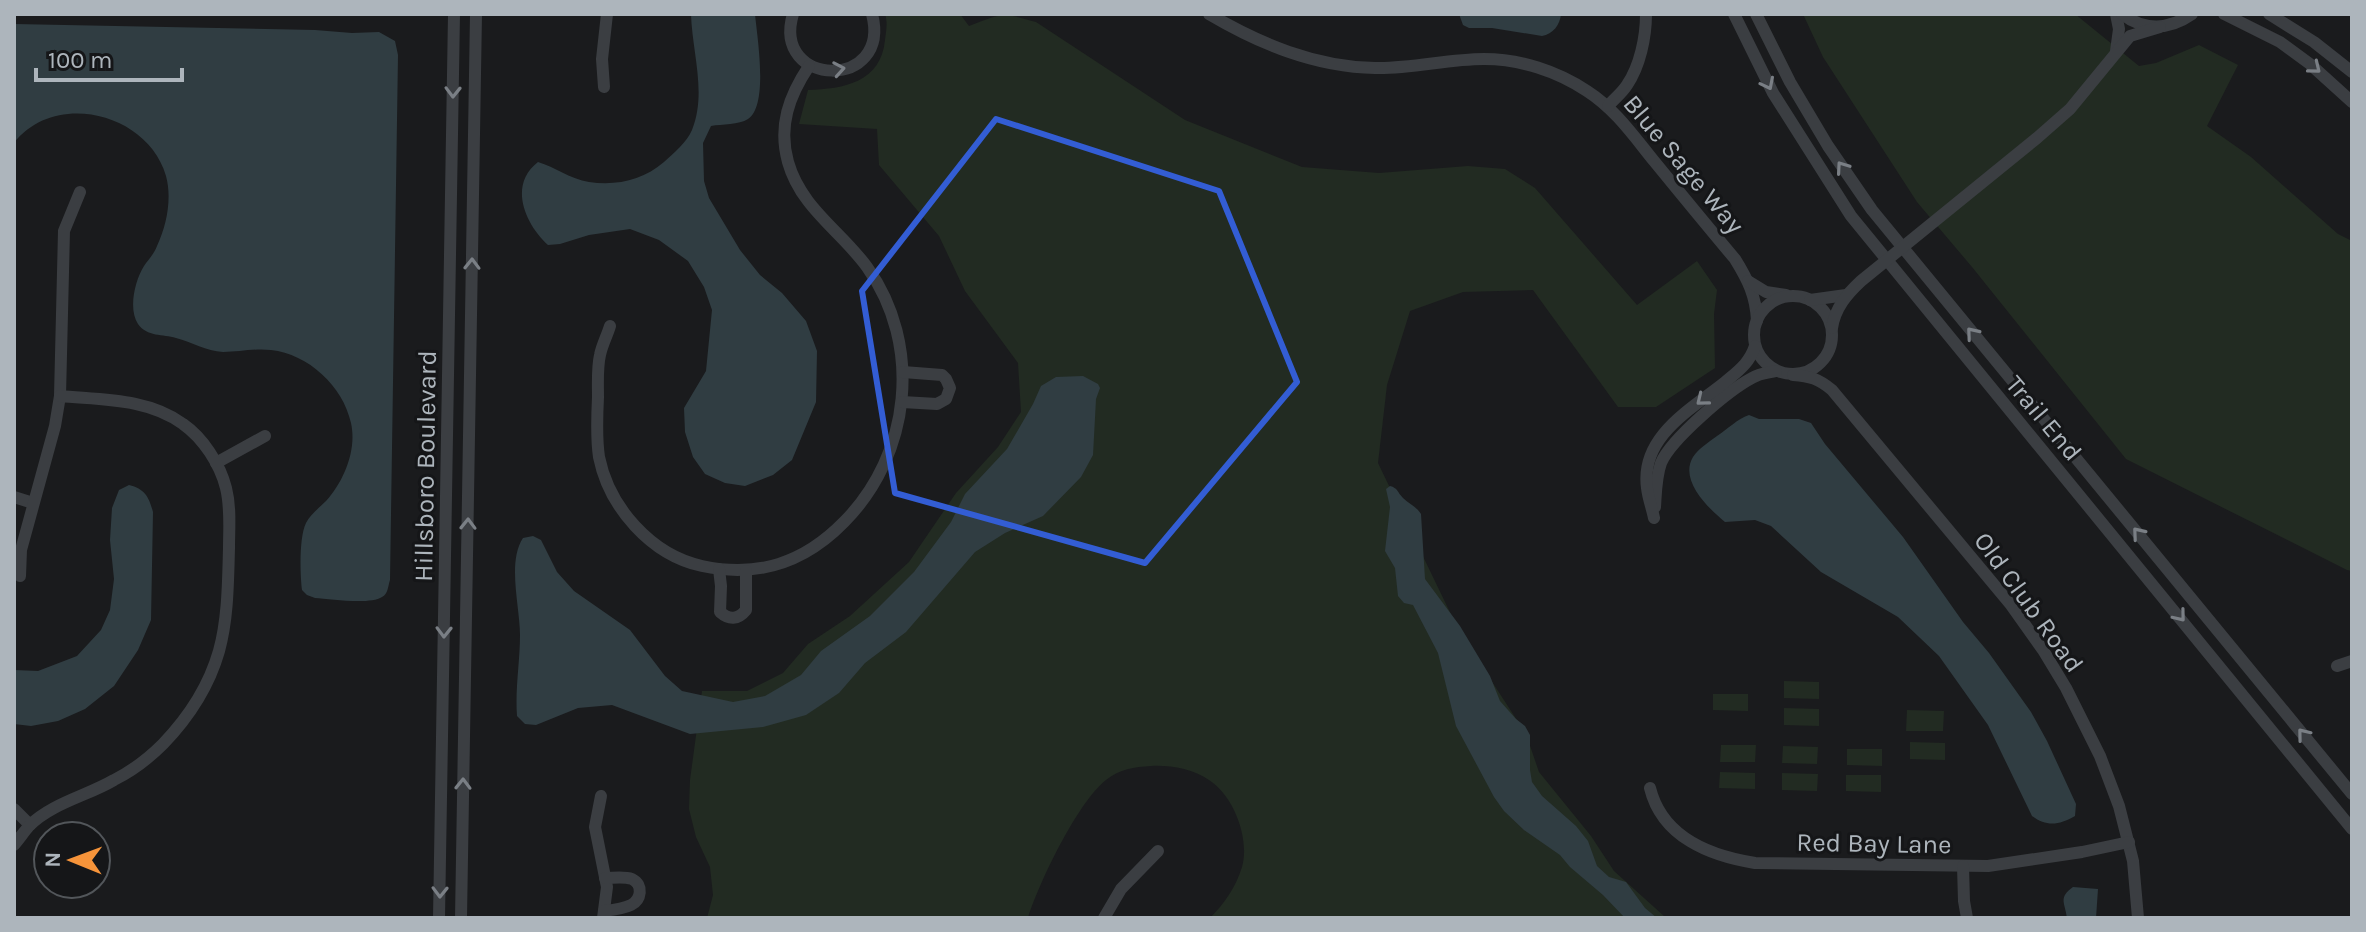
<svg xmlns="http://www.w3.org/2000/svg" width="2366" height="932" viewBox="0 0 2366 932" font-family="Karla,sans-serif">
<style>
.green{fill:#222b22}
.water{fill:#303d42}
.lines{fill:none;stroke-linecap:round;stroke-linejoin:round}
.minor{stroke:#3b3e42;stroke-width:12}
.oneway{stroke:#7a7f85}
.marked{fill:none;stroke:#335dd4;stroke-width:6;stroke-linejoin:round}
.labels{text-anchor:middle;stroke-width:6;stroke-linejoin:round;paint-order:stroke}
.street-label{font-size:26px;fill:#adb5bc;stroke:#151618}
</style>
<rect width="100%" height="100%" fill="#1a1b1d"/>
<g class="green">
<path d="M885 14H960L969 26C1003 13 1001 12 1036 22L1185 120 1302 167 1379 173 1468 166 1505 169 1535 188 1637 305 1697 261 1717 290 1714 314 1715 368 1656 407H1618L1533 290 1463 292 1410 311 1387 385 1378 463 1459 631 1526 734 1539 772 1591 836 1614 871 1664 916 1674 918H1210C1224 904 1236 887 1242 867 1250 839 1234 796 1209 780 1193 769 1170 765 1151 766 1134 767 1120 769 1106 780 1077 803 1039 883 1028 918H707L713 895 710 867 696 837 689 809 690 780 702 691H747L783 673 808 644 850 616 909 562 956 493 998 447 1021 412 1018 363 965 291 939 236 879 165 877 129 799 124 808 90C844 89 881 82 885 40 886 31 888 23 885 14Z"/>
<path d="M1803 14H2075L2139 66 2156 63 2199 45 2238 65 2207 126 2251 157 2338 234 2352 241V571L2347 570 2126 459 1972 267 1917 202 1823 57Z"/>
<path d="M1784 681 1819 682V699L1784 698Z"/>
<path d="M1713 694H1748V711L1713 710Z"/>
<path d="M1784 708 1819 709V726L1784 725Z"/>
<path d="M1907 710 1944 711 1943 731H1906Z"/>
<path d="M1910 742 1945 743V760L1910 759Z"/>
<path d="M1721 745H1756L1755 762H1720Z"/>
<path d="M1783 746 1818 747 1817 764 1782 763Z"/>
<path d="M1847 749H1882V766L1847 765Z"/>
<path d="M1720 772 1755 773V789L1719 788Z"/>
<path d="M1782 773 1818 774 1817 791 1782 790Z"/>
<path d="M1846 775H1881V792L1846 791Z"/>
</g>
<g class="water">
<path d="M691 14H755C757 36 769 105 748 119 739 125 722 124 711 126L703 143 704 181 709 198 740 250 760 275 782 293 806 321 817 351 816 402 792 460 773 475 745 486 725 483 705 474 693 457 685 432 684 408 706 371 712 310 704 287 688 261 659 240 630 229 589 235 560 244 548 245C525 224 508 185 538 162 555 167 570 179 589 182 617 186 643 180 664 162 673 154 687 142 692 130 707 93 692 52 691 14Z"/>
<path d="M1459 14H1561C1560 25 1553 34 1542 36L1492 28H1469L1463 25Z"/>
<path d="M14 24 315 30 352 33 379 32 395 41 398 55 390 580C388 586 388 594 382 597 370 605 330 599 315 598L307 595 302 590C300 574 299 537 306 523 310 515 320 507 326 501 344 481 357 450 351 423 343 386 308 354 271 350 255 348 239 352 223 352 206 351 192 342 176 338 163 334 147 337 138 324 128 309 135 280 144 266 148 260 154 254 157 246 167 225 172 198 166 176 148 113 55 90 14 143Z"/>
<path d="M1083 376 1098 384 1100 388 1096 399 1093 455 1081 477 1043 516 1005 533 975 552 906 632 865 663 839 693 806 715 763 727 690 734 612 705 578 708 536 725 525 724 517 716C515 688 520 662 520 635 520 607 507 562 523 538L533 536 541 540 557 572 574 591 630 630 665 676 682 691 733 702 765 696 801 675 821 651 870 616 914 572 951 522 965 494 1007 449 1033 404 1041 386 1056 377Z"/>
<path d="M1749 415 1759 419H1799L1811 423 1825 444 1903 537 1963 622 1989 653 2031 712 2047 741 2076 804 2075 816C2059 825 2047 827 2032 816L1988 725 1939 656 1898 617 1821 572 1771 526 1755 520 1725 522C1708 508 1679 480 1693 457 1699 448 1709 442 1717 436 1728 429 1737 419 1749 415Z"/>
<path d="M129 485C145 489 149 497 153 512L151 620 138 650 114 686 85 709 58 721 31 726 14 724V670L38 671 77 656 101 630 110 610 114 579 110 540 112 508 119 490Z"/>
<path d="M1390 486C1398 488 1397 492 1403 498 1409 504 1416 506 1421 514L1425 579 1460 626 1490 676 1500 701 1516 719 1525 726 1530 735V770L1532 782 1542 796 1576 826 1588 841 1597 866 1609 877 1626 882 1645 908 1657 918H1625L1603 895 1570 867 1560 855 1524 830 1504 811 1494 797 1456 726 1438 653 1413 605 1404 603 1398 596 1395 568 1385 551 1390 507 1386 489Z"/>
<path d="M2073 887 2098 889 2096 918H2067C2065 902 2058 898 2073 887Z"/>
</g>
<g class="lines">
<g class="minor">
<path d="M793 14C771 88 892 91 872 14"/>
<path d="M1209 14C1260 44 1315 67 1375 68 1412 69 1447 59 1484 59 1520 59 1557 71 1587 91 1615 109 1633 135 1654 161 1681 194 1708 227 1735 259 1748 280 1756 296 1757 321"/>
<path d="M1734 14 1773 93 1851 216 2352 829"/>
<path d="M1756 14 1790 82 1828 146 1872 210 2352 794"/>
<path d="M2116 14 2119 29 2116 51"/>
<path d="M2122 14C2144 31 2169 30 2192 14"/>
<path d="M2224 14 2280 42 2310 64 2352 102"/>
<path d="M2269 14 2314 42 2352 72"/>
<path d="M604 87 602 59 607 14"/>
<path d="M1608 106C1614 99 1622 93 1627 85 1640 66 1646 37 1646 14"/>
<path d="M1748 281 1766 292 1786 295"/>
<circle cx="1793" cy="335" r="39"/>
<path d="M1810 300 1846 295"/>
<path d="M610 326C607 336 602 345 600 355 597 368 598 384 598 397 597 417 596 437 599 457 609 507 651 555 702 566 758 578 804 563 844 522 911 455 923 345 867 267 841 231 801 208 788 162 778 126 789 96 809 66"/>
<path d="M1832 328C1835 308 1847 294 1861 281L2037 138 2070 109 2130 36 2160 27"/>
<path d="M1793 375C1810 376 1819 379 1832 390L2011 605 2043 650 2066 688 2100 756 2119 806 2133 861 2138 918"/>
<path d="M902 402 937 404 946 399 950 388 946 379 942 375 903 372"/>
<path d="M216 463 265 436"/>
<path d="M14 497 33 503"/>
<path d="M1655 507C1656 492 1656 477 1661 463 1671 439 1729 390 1752 378 1760 373 1768 373 1776 371"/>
<path d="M1654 518C1652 508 1648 498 1647 488 1640 437 1690 410 1724 383 1738 371 1749 364 1755 346"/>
<path d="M719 569 721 586 720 612C729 620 738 620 746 610V571"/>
<path d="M20 576 21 550 55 426 60 396 64 231 80 192"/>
<path d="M2337 666 2352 661"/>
<path d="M1650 788C1662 837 1710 856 1755 863L1988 866 2082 852 2129 842"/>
<path d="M601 796 595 827 607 887 603 918"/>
<path d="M14 809 30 825"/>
<path d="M14 845C19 839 24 832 29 826 52 803 87 796 114 780 132 771 149 758 163 744 188 718 209 686 219 651 228 618 228 583 229 548 229 528 231 508 226 488 220 464 203 438 183 424 148 398 101 400 60 396"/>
<path d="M1963 866 1964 901 1967 918"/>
<path d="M604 911C613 910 623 909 631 905 641 900 644 885 632 879 624 876 613 878 605 878"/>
<path d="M439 918 454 14"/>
<path d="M461 918 476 14"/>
<path d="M1104 918 1121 889 1158 851"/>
</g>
</g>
<defs><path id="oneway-chevron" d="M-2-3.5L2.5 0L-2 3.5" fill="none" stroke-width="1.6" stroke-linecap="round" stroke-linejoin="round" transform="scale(2)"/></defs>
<g class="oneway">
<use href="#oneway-chevron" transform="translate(2315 68) rotate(39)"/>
<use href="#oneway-chevron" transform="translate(839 69) rotate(-10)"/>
<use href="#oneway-chevron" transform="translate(1768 84) rotate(63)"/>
<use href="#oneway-chevron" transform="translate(453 92) rotate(91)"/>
<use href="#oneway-chevron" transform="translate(1842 167) rotate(-125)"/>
<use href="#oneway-chevron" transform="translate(472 264) rotate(-89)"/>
<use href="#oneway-chevron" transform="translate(1972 333) rotate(-130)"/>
<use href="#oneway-chevron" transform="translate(1702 400) rotate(141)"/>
<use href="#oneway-chevron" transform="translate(468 524) rotate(-89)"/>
<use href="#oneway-chevron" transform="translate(2138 533) rotate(-130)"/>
<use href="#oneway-chevron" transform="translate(2180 616) rotate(51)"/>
<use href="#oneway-chevron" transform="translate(444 632) rotate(91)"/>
<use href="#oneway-chevron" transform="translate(2303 734) rotate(-129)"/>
<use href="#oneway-chevron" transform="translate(463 784) rotate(-89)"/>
<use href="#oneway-chevron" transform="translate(440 892) rotate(91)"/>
</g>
<path class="marked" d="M996 119 1219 191 1297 382 1145 563 895 493 862 291Z"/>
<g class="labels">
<g class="street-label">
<text transform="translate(1684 164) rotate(50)" y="9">Blue Sage Way</text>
<text transform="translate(2044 418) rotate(50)" y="9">Trail End</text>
<text transform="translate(425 466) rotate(-89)" y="9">Hillsboro Boulevard</text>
<text transform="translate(2029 602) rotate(54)" y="9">Old Club Road</text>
<text transform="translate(1874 843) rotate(1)" y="9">Red Bay Lane</text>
</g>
</g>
<rect width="2366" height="932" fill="none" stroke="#adb5bc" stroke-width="32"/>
<g transform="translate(72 860) rotate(271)"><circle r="38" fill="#151618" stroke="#52565a" stroke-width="2"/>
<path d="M0-6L14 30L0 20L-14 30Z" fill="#f6943a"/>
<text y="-12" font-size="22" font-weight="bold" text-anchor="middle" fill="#adb5bc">N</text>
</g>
<path d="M36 68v12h146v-12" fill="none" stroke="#adb5bc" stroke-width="4"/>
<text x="48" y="68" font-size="24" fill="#adb5bc" stroke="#151618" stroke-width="6" paint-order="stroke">100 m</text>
</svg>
